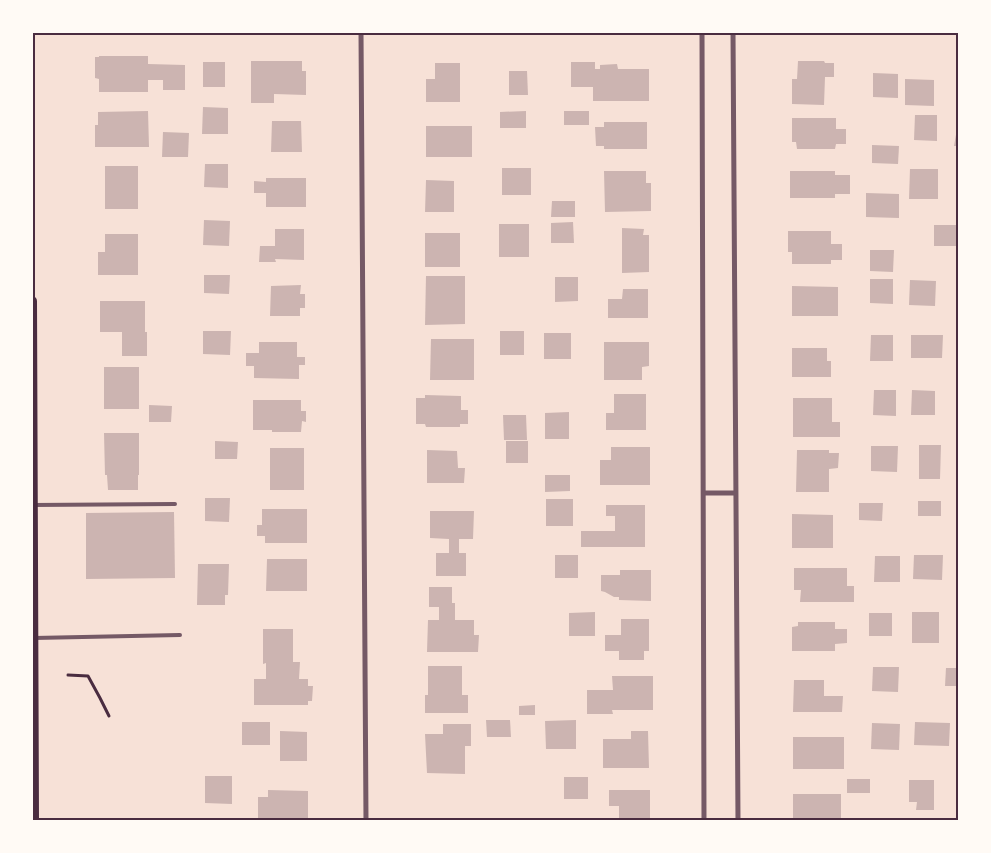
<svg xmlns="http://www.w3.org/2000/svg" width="991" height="853" viewBox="0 0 991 853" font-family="'Sofia Sans Condensed',sans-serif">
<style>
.building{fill:#ccb4b1}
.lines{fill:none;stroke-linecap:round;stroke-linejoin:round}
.path{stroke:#4a2c40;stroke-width:3}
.service{stroke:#755966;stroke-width:4}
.minor{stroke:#755966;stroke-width:5}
.secondary{stroke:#4a2c40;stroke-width:10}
.neatline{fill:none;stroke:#4a2c40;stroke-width:2}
</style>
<rect width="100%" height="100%" fill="#f7e1d7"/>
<g class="building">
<path d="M99 56H148V64L185 65V90H163V80H148V92H99V79L95 78V57H99Z"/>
<path d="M251 61H302V71H306V95L274 94V103H251Z"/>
<path d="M798 61H824L825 63H834V77H825L824 105 792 104V79H797Z"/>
<rect x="203" y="62" width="22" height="25"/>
<path d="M571 62H595V69H600V65L617 64 618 69H649V101H593V87H571Z"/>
<path d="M435 63H460V102H426V79H435Z"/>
<path d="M509 71H527L528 95H509Z"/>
<path d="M873 73 898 74V98L873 97Z"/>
<path d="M905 79 934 80V106L905 105Z"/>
<path d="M203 107 228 108V134H202Z"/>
<path d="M148 111 149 147H95V125H98V112Z"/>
<path d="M526 111V128H500V112Z"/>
<rect x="564" y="111" width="25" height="14"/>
<path d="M915 115H937V141L914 140Z"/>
<path d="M792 118H836V129H846V144H836L835 149H797L796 142H792Z"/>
<path d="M272 121H301L302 152H271Z"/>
<path d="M604 122H647V149H604V146H596L595 127H604Z"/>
<rect x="426" y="126" width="46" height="31"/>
<path d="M957 129H958V157H956V146H954Z"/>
<path d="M163 132 189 133 188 157H162Z"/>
<path d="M872 145 899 146 898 164 872 163Z"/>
<path d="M205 164H228V188L204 187Z"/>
<rect x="105" y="166" width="33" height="43"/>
<rect x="502" y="168" width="29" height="27"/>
<path d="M910 169H938V199H909Z"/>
<path d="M604 171H646V183H651V211L605 212Z"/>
<path d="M790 171H835V175H850V194H835V198H790Z"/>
<path d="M266 178H306V207H266V193H254V181L266 182Z"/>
<path d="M426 180 454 181V212H425Z"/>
<path d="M866 193 899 194V218L866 217Z"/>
<path d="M552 201H575V217H551Z"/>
<path d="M204 220 230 221 229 246 203 245Z"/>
<path d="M573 222 574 243H551V223Z"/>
<rect x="499" y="224" width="30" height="33"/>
<path d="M934 225H958L957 246H934Z"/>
<path d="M622 228 644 229 643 235H649V272L622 273Z"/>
<path d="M275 229H304V260L275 259 276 262H259L260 246H275Z"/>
<path d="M788 231H831V244H842V260H831V264H792V252H788Z"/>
<rect x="425" y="233" width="35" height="34"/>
<path d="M105 234H138V275H98V252H105Z"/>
<path d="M870 250H894L893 272 870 271Z"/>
<path d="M204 275H230L229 294 204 293Z"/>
<path d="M426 276H465V324L425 325Z"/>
<path d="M555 277H578V301L555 302Z"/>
<path d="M870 279H893V304L870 303Z"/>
<path d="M910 280 936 281 935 306 909 305Z"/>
<path d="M301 285 300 294H305V308H300V316H270L271 286Z"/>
<path d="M792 286 838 287V316H792Z"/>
<path d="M623 289H648V318H608V299H622Z"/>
<path d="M100 301H145V332H147V356H122V332H100Z"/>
<path d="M203 331H231L230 355 203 354Z"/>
<rect x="500" y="331" width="24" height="24"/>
<rect x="544" y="333" width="27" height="26"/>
<path d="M871 335H893V361H870Z"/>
<path d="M911 335H943L942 358H911Z"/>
<path d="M431 339H474V380H430Z"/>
<path d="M259 342H297V357H305V365H299V379L254 378V366H246V353H259Z"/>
<path d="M604 342H649V366L642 367V380H604Z"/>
<path d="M792 348H827V361H831V377H792Z"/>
<rect x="104" y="367" width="35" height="42"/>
<path d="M874 390H896V416L873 415Z"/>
<path d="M912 390 935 391V415H911Z"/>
<path d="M614 394H646V430H606V413H614Z"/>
<path d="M425 395 461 396V410H468V424H460V427H426L425 424H416V398H425Z"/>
<path d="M793 398H832V422H840V437H793Z"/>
<path d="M253 400H301V411H306V422L302 421 301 432H272V430H253Z"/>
<path d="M149 405 172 406 171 422H149Z"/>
<path d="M569 412V439H545V413Z"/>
<path d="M503 415H526L527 440H504Z"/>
<path d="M104 433H139V475H138V490H108L107 475H105Z"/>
<path d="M215 441 238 442 237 459H215Z"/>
<rect x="506" y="441" width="22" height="22"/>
<path d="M919 445H941L940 479H919Z"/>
<path d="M871 446H898L897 472 871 471Z"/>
<path d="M611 447H650V485H600V460H611Z"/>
<rect x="270" y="448" width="34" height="42"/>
<path d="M427 450 457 451 458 468H465L464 483H427Z"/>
<path d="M797 450H829V453H839L838 468 829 469V492H796Z"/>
<path d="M545 475H570V491L545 492Z"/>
<path d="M205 498H230L229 522 205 521Z"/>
<rect x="546" y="499" width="27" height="27"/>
<rect x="918" y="501" width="23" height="15"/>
<path d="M859 503H883L882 521 859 520Z"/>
<path d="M606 505H645V547H581V531H615V516H606Z"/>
<path d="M262 509H307V543H265V536H257V525H262Z"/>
<path d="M430 511H474L473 539H459V553H466V576H436V553H449V539L430 538Z"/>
<path d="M174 512 175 578 86 579V513Z"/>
<path d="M792 514 833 515V548H792Z"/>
<rect x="555" y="555" width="23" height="23"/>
<path d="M914 555H943L942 580 913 579Z"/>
<path d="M875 556H900V582H874Z"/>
<path d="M267 559H307V591H266Z"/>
<path d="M198 564H229L228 595H225V605H197Z"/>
<path d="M794 568H847V586H854V602H800L801 590H794Z"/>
<path d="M620 570H651V601L619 600V597H614L605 592 601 591V575H620Z"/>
<path d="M429 587H452V603H455V620H474V635H479L478 652H427L428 620H439V607H429Z"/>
<path d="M595 612V636H569V613Z"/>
<rect x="912" y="612" width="27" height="31"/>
<rect x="869" y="613" width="23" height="23"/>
<path d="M621 619H649V651H644V660H619V651H605V635H621Z"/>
<path d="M798 622H835V629H847V643L835 644V651H792V627L798 626Z"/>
<path d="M263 629H293V662H300L299 679H308V686H313L312 701H308V705H254V679H266V663L263 664Z"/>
<path d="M428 666H462V695H468V713H425V695H428Z"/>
<path d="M873 667H899L898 692 872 691Z"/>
<path d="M946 668H958V686H945Z"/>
<path d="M612 676H653V710H612L613 714H587V690H613Z"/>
<path d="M794 680H824V696H843L842 712H793Z"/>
<path d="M535 705V715H519V706Z"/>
<path d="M486 720H510L511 737H487Z"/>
<path d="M576 720V749H546L545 721Z"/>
<rect x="242" y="722" width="28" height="23"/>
<path d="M915 722 950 723 949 746 914 745Z"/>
<path d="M872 723 900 724 899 750 871 749Z"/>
<path d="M443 724H471V746H465V774L427 773 425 734H443Z"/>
<path d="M280 731 307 732V761H280Z"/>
<path d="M631 731H648L649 768H603V739H631Z"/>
<rect x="793" y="737" width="51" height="32"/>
<path d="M205 776H232V804L205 803Z"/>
<rect x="564" y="777" width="24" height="22"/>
<rect x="847" y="779" width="23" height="14"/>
<path d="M909 780H934V810H916L917 802H909Z"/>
<path d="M268 790 308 791V820H258V797H268Z"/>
<path d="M609 790H650V820H619V806H609Z"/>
<rect x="793" y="794" width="48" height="26"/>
</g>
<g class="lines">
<g class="path">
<path d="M391 33V32"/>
<path d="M68 675 88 676 100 698 109 716"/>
</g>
<g class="service">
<path d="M33 505 175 504"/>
<path d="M34 638 180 635"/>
</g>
<g class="minor">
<path d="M361 32 366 820"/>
<path d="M702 32 704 820"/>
<path d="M733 32 738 820"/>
<path d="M704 493H735"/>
</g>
<path class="secondary" d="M32 301 34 820"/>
</g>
<rect width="991" height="853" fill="none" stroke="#fffaf5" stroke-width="68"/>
<rect x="34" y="34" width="923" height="785" class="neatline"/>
</svg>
